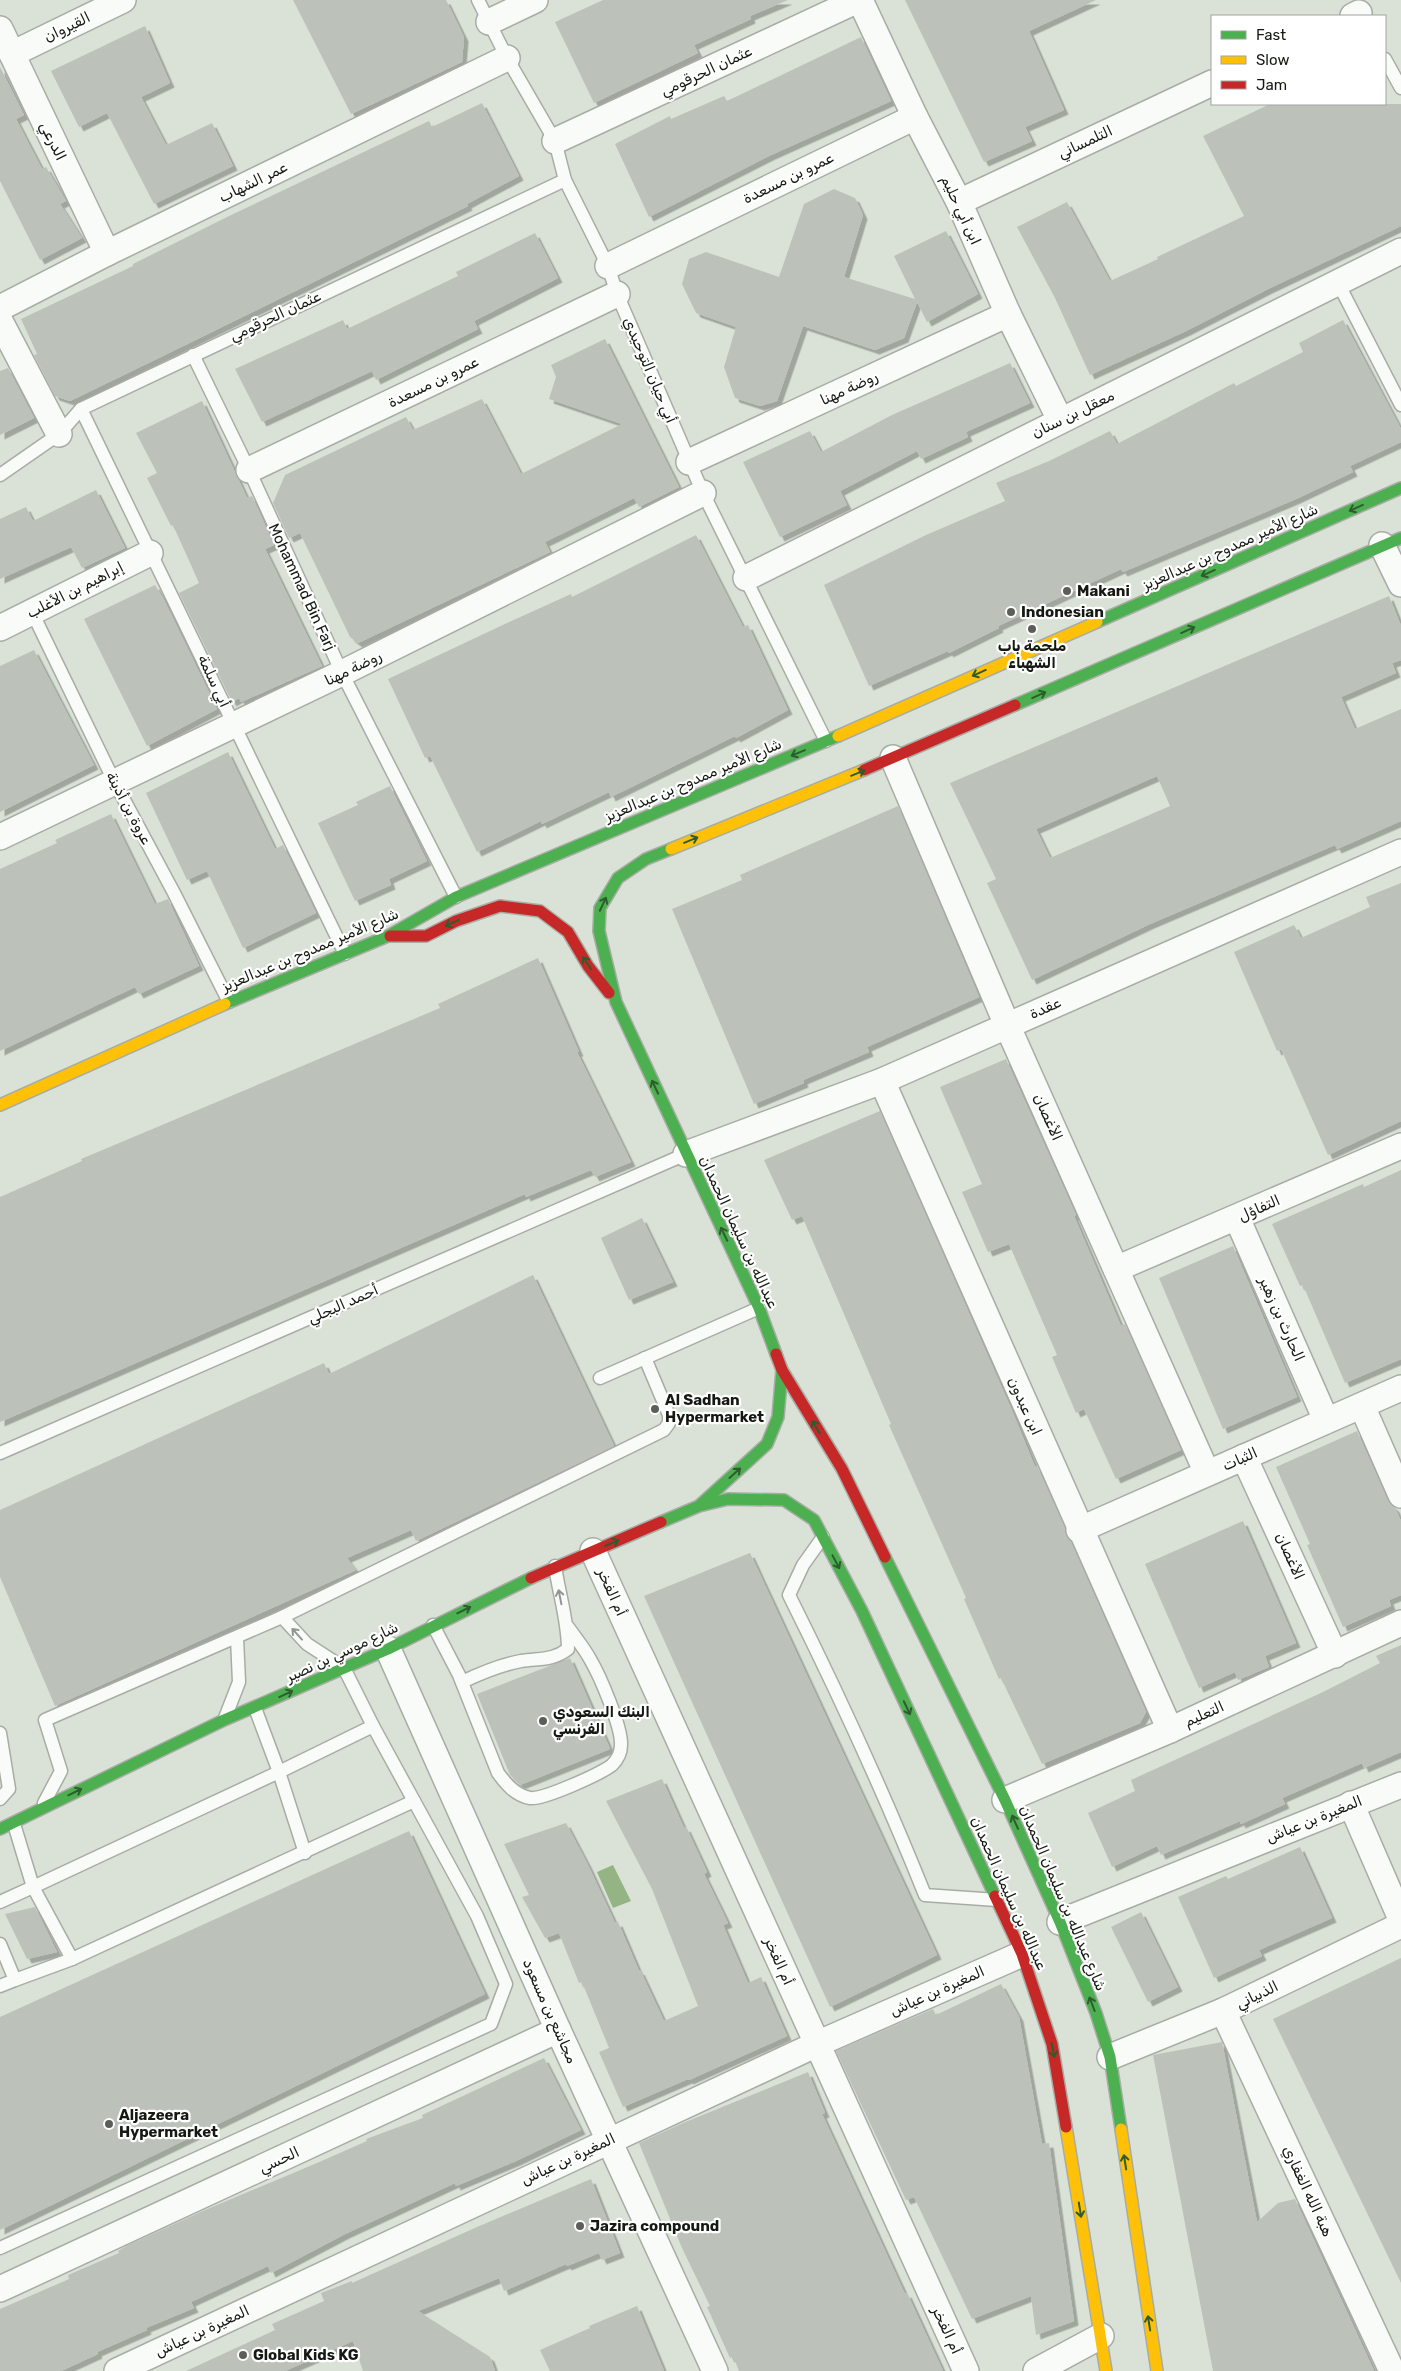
<svg xmlns="http://www.w3.org/2000/svg" width="1401" height="2371" viewBox="0 0 1401 2371" font-family="Rubik,Cairo,sans-serif">
<style>
.water{fill:#95b484}
.building{fill:#bcc2ba;fill-rule:evenodd;filter:url(#shadow)}
.lines{fill:none;stroke-linecap:round;stroke-linejoin:round}
.lane-casing{stroke:#a7ada4;stroke-width:15}
.street-casing{stroke:#a7ada4;stroke-width:28}
.fast-casing{stroke:#a7ada4;stroke-width:14}
.slow-casing{stroke:#a7ada4;stroke-width:14}
.jam-casing{stroke:#a7ada4;stroke-width:14}
.lane{stroke:#f9fbf9;stroke-width:12}
.street{stroke:#f9fbf9;stroke-width:25}
.fast{stroke:#4caf50;stroke-width:11}
.slow{stroke:#ffc107;stroke-width:11}
.jam{stroke:#c62828;stroke-width:11}
.oneway{stroke:#2e5c2e}
.oneway2{stroke:#929591}
.poi-dot{fill:#5a5f57;stroke:#fff;stroke-width:2}
.labels{text-anchor:middle;stroke-width:4.5;stroke-linejoin:round;paint-order:stroke}
.street-label{font-size:15px;fill:#151912;stroke:#fff}
.poi-label{font-size:15px;font-weight:bold;fill:#151912;stroke:#fff;text-anchor:start}
</style>
<defs>
<filter id="shadow"><feDropShadow dx="4.5" dy="4.5" stdDeviation="0" flood-color="#0004"/></filter>
</defs>
<rect width="100%" height="100%" fill="#dae2d7"/>
<path class="water" d="M613 1865 631 1901 613 1908 597 1872Z"/>
<g class="building">
<path d="M293 0H446L464 37 462 62 351 114Z"/>
<path d="M603 0H788L750 16 751 19 694 45 698 53 594 103 555 22Z"/>
<path d="M905 0H1096L1029 31 1064 110 1025 127 1032 141 984 162Z"/>
<path d="M145 26 170 83 141 97 166 145 212 123 233 166 154 204 107 113 79 127 51 71Z"/>
<path d="M861 37 891 101 771 155 649 217 615 144 670 116 671 119 724 96 727 101Z"/>
<path d="M0 67 24 115 16 119 42 169 46 167 66 201 60 204 82 238 40 260 0 181Z"/>
<path d="M482 103 519 176 467 204 468 206 173 351 70 401 55 396 34 355 37 354 21 319 133 266V264L227 217 429 121 432 127Z"/>
<path d="M1270 104H1401V226L1268 289 1186 331 1090 375 1055 298 1017 227 1067 202 1110 281 1158 259 1157 257 1244 216 1203 136Z"/>
<path d="M834 189 855 198 863 215 844 277 915 299 894 256 946 231 978 294 927 322 917 302 904 338 875 350 803 326 777 401 760 406 735 398 724 367 736 327 696 313 682 284 689 259 706 252 779 277 804 204Z"/>
<path d="M535 233 558 278 474 321 478 329 376 380 372 371 262 422 235 369 343 320 347 329 458 276 456 272Z"/>
<path d="M1343 320 1401 429V442L1350 466 1353 472 1296 499 1123 572 1121 569 998 626 999 628 949 653 948 651 869 686 824 585 926 535 1005 501 996 483 1049 461 1110 431 1117 444 1234 383 1236 386 1303 352 1299 343Z"/>
<path d="M605 339 679 487 639 507 634 498 545 542 550 552 358 643 350 637 300 533 289 538 273 503 285 475 406 417 413 430 482 399 521 474 622 424 549 399 556 377 551 365Z"/>
<path d="M1010 363 1030 403 966 432 968 437 921 459 917 451 840 491 847 505 780 537 743 462 810 431 821 452 892 415Z"/>
<path d="M8 368 34 418 0 435V371Z"/>
<path d="M202 401 247 498 252 496 274 545 265 549 322 666 241 702 239 698 232 702 179 593 199 583 173 525 171 526 147 478 157 473 136 433Z"/>
<path d="M96 490 125 548 82 568 71 547 0 579V519L26 507 33 521Z"/>
<path d="M696 535 743 627 748 625 788 710 736 738 735 736 611 797 609 792 542 824 541 821 477 852 430 756 425 758 388 679 507 623 571 594 572 597Z"/>
<path d="M155 585 164 600 217 709 147 746 84 619Z"/>
<path d="M1389 596 1401 626V660L1392 663 1396 673 1341 697 1355 729 1401 709V821L1337 849 1335 845 1150 924 1032 980 987 883 996 879 950 783ZM1157 776 1170 806 1050 858 1036 829Z"/>
<path d="M34 650 94 765 0 812V666Z"/>
<path d="M228 752 275 849 283 845 316 913 243 948 207 871 187 880 146 793Z"/>
<path d="M390 786 427 861 389 879 391 885 355 901 318 823 358 805 356 802Z"/>
<path d="M898 806 979 997 867 1047 869 1052 803 1080 804 1083 754 1104 672 909 742 880 740 875Z"/>
<path d="M111 814 155 904 168 899 199 966 139 994 135 987 0 1051V869L57 843 55 840Z"/>
<path d="M1401 883V1121L1328 1155 1281 1049 1277 1051 1234 952 1294 925 1301 938 1370 907 1366 897Z"/>
<path d="M538 958 579 1052H577L631 1162 595 1177 591 1170 526 1197 525 1194 0 1422V1197L82 1161 81 1159 440 1008 438 1004Z"/>
<path d="M1006 1059 1076 1215 1074 1216 1121 1326 1125 1324 1181 1450 1116 1479 1084 1409 1076 1413 1052 1357 1057 1355 1009 1244 988 1252 962 1192 982 1184 940 1087Z"/>
<path d="M880 1111 1013 1413 1035 1467 1037 1466 1065 1528 1066 1536 1071 1542 1146 1712 1140 1723 1042 1764 1001 1678 999 1679 964 1599 966 1598 889 1425 891 1424 802 1216 792 1220 764 1160Z"/>
<path d="M1401 1170V1359L1345 1383 1303 1285 1300 1286 1272 1224 1363 1184 1364 1187Z"/>
<path d="M642 1218 673 1282 629 1300 601 1238Z"/>
<path d="M1233 1246 1297 1397 1223 1429 1159 1278Z"/>
<path d="M533 1275 614 1446 416 1541 411 1530 347 1558 356 1570 55 1706 0 1577V1510L324 1363 329 1374Z"/>
<path d="M1357 1431 1388 1501 1395 1508 1401 1521V1595L1389 1600 1391 1606 1343 1627 1307 1545 1310 1544 1276 1467Z"/>
<path d="M1243 1521 1296 1643 1265 1656 1269 1667 1238 1680 1235 1672 1199 1688 1145 1564Z"/>
<path d="M750 1553 937 1955 830 2007 644 1596Z"/>
<path d="M1401 1645V1752L1364 1768 1362 1763 1282 1798 1285 1804 1241 1824 1240 1821 1161 1855 1157 1846 1112 1867 1088 1813 1135 1791 1131 1780 1323 1692 1380 1663 1376 1656Z"/>
<path d="M570 1658 610 1749 520 1785 510 1775 477 1694Z"/>
<path d="M662 1779 684 1828 686 1827 707 1872 704 1874 728 1923 723 1925 748 1983 761 1977 787 2036 689 2080 688 2079 623 2107 599 2052 609 2048 582 1982 579 1983 559 1933 545 1938 522 1897 529 1895 504 1844 566 1823 588 1865 615 1923 618 1922 639 1971 640 1970 664 2021 698 2006 652 1889 606 1801Z"/>
<path d="M409 1831 485 1994 0 2230V2017Z"/>
<path d="M1300 1847 1332 1918 1259 1950 1262 1956 1214 1978 1178 1897 1226 1876 1228 1879Z"/>
<path d="M35 1907 57 1952 27 1959 5 1914Z"/>
<path d="M1141 1912 1178 1987 1148 2002 1111 1927Z"/>
<path d="M1401 1958V2283L1273 2019Z"/>
<path d="M1001 1984 1019 2017 1042 2144 1049 2143 1074 2321 1036 2335 1031 2296 972 2319 914 2197 906 2200 836 2051 933 2009 936 2015Z"/>
<path d="M1222 2042 1257 2222 1278 2203 1295 2199 1374 2371H1213L1153 2055Z"/>
<path d="M544 2058 581 2130 516 2161 456 2186 455 2183 345 2234 271 2273 268 2266 191 2302 194 2308 146 2328 147 2330 97 2352 98 2354 61 2371H0V2309L69 2279 68 2275 119 2253 118 2251 126 2246 205 2210 317 2163 367 2141 366 2139 423 2118 422 2115Z"/>
<path d="M808 2072 825 2113 822 2114 905 2294 907 2293 943 2371H739L733 2356 730 2358 707 2307 710 2306 682 2248 639 2143 683 2123Z"/>
<path d="M591 2179 620 2253 602 2260 599 2253 567 2266 566 2264 504 2291 499 2278 418 2311 490 2357 495 2371H363L353 2341 285 2371H186L275 2330 272 2324 324 2301 321 2293 352 2281V2283L477 2227Z"/>
<path d="M637 2306 664 2371H550L540 2350 590 2328 589 2326Z"/>
</g>
<g class="lines">
<defs>
<g id="lane">
<path d="M478 0 507 58 555 141 565 180 608 266 617 294 703 493 826 741"/>
<path d="M1385 59 1401 88"/>
<path d="M1338 283 1401 405"/>
<path d="M193 355 249 470 342 673 456 897"/>
<path d="M81 409 345 954"/>
<path d="M0 475 59 434 81 409 565 180"/>
<path d="M32 612 114 781 174 893 229 1002"/>
<path d="M600 1378 759 1308"/>
<path d="M0 1453 686 1154"/>
<path d="M823 1537 803 1565 789 1595C838 1693 884 1793 925 1895L997 1900"/>
<path d="M282 1617 307 1644 344 1668 373 1726"/>
<path d="M433 1625 459 1675 498 1773C506 1784 516 1796 530 1798 543 1800 600 1774 612 1765 617 1760 621 1753 621 1745 622 1727 600 1676 590 1659 584 1648 575 1637 568 1627"/>
<path d="M462 1682C481 1673 500 1665 521 1661 540 1658 552 1661 568 1649 568 1621 559 1594 555 1566"/>
<path d="M255 1708 279 1772 305 1853"/>
<path d="M225 1718 239 1682 237 1638"/>
<path d="M373 1726 414 1801 72 1959 33 1887 279 1772Z"/>
<path d="M0 1733 9 1789 0 1799"/>
<path d="M44 1803 61 1771 45 1720 282 1617 664 1430 669 1423V1415L645 1358"/>
<path d="M0 1902 33 1887 14 1824"/>
<path d="M0 1944 15 1980 72 1959"/>
<path d="M0 1986 15 1980"/>
<path d="M0 2248 491 2024 506 1984 477 1916 414 1801"/>
</g>
<g id="street">
<path d="M860 0 915 117 959 202 1008 314 1060 420"/>
<path d="M1353 16 1359 13"/>
<path d="M489 22 535 0"/>
<path d="M0 29 107 253"/>
<path d="M12 54 123 0"/>
<path d="M555 141 858 0"/>
<path d="M959 202 1212 83"/>
<path d="M608 266 915 117"/>
<path d="M0 308 107 253 507 58"/>
<path d="M0 321 59 434"/>
<path d="M689 462 1008 314"/>
<path d="M249 470 617 294"/>
<path d="M1382 545 1401 584"/>
<path d="M746 578 1401 251"/>
<path d="M0 628 150 553"/>
<path d="M893 758 1007 1025 1207 1473"/>
<path d="M0 837 342 673 703 493"/>
<path d="M882 1081 1170 1730"/>
<path d="M686 1154 882 1081 1401 852"/>
<path d="M1237 1218 1326 1420"/>
<path d="M1116 1269 1401 1146"/>
<path d="M1362 1406 1401 1495"/>
<path d="M1244 1457 1335 1655"/>
<path d="M1079 1530 1401 1388"/>
<path d="M593 1551 966 2371"/>
<path d="M388 1649 558 2030 715 2371"/>
<path d="M1005 1800 1170 1730 1401 1623"/>
<path d="M1351 1804 1401 1919"/>
<path d="M1060 1922 1401 1785"/>
<path d="M1223 2011 1392 2371"/>
<path d="M1110 2057 1223 2011 1401 1925"/>
<path d="M0 2289 558 2030"/>
<path d="M117 2371 817 2044 1022 1954"/>
<path d="M1036 2371 1101 2336"/>
</g>
<g id="fast">
<path d="M1097 622 1401 488"/>
<path d="M1015 705 1401 538"/>
<path d="M671 849 646 859 618 878 600 908 599 931 616 1002 759 1308 776 1354"/>
<path d="M225 1004 388 936 456 897 838 736"/>
<path d="M700 1505 767 1444 778 1417 782 1370"/>
<path d="M661 1522 699 1506 728 1499 784 1500 814 1520 862 1611 995 1896"/>
<path d="M885 1557 1005 1800 1060 1922 1096 2013 1110 2057 1121 2129"/>
<path d="M0 1829 224 1720 388 1649 531 1578"/>
</g>
<g id="slow">
<path d="M838 736 1097 622"/>
<path d="M671 849 864 770"/>
<path d="M0 1105 225 1004"/>
<path d="M1066 2127 1106 2371"/>
<path d="M1121 2129 1157 2371"/>
</g>
<g id="jam">
<path d="M864 770 1015 705"/>
<path d="M390 936H426L456 921 500 906 540 911 568 932 588 966 609 993"/>
<path d="M776 1354 782 1370 842 1469 885 1557"/>
<path d="M531 1578 661 1522"/>
<path d="M995 1896 1022 1954 1052 2044 1066 2127"/>
</g>
</defs>
<use href="#lane" class="lane-casing"/>
<use href="#street" class="street-casing"/>
<use href="#fast" class="fast-casing"/>
<use href="#slow" class="slow-casing"/>
<use href="#jam" class="jam-casing"/>
<use href="#lane" class="lane"/>
<use href="#street" class="street"/>
<use href="#fast" class="fast"/>
<use href="#slow" class="slow"/>
<use href="#jam" class="jam"/>
</g>
<defs><path id="oneway-shaft" d="M-6 0H5M1.5-3L5.5 0L1.5 3" fill="none" stroke-width="1.6" stroke-linecap="round" stroke-linejoin="round" transform="scale(1.25)"/></defs>
<g class="oneway">
<use href="#oneway-shaft" transform="translate(1356 508) rotate(156)"/>
<use href="#oneway-shaft" transform="translate(1208 573) rotate(156)"/>
<use href="#oneway-shaft" transform="translate(1188 630) rotate(-24)"/>
<use href="#oneway-shaft" transform="translate(979 673) rotate(156)"/>
<use href="#oneway-shaft" transform="translate(1039 695) rotate(-24)"/>
<use href="#oneway-shaft" transform="translate(798 753) rotate(157)"/>
<use href="#oneway-shaft" transform="translate(858 773) rotate(-22)"/>
<use href="#oneway-shaft" transform="translate(691 840) rotate(-22)"/>
<use href="#oneway-shaft" transform="translate(603 904) rotate(-65)"/>
<use href="#oneway-shaft" transform="translate(452 923) rotate(155)"/>
<use href="#oneway-shaft" transform="translate(587 963) rotate(-123)"/>
<use href="#oneway-shaft" transform="translate(655 1087) rotate(-115)"/>
<use href="#oneway-shaft" transform="translate(724 1234) rotate(-116)"/>
<use href="#oneway-shaft" transform="translate(816 1427) rotate(-121)"/>
<use href="#oneway-shaft" transform="translate(735 1473) rotate(-42)"/>
<use href="#oneway-shaft" transform="translate(612 1543) rotate(-23)"/>
<use href="#oneway-shaft" transform="translate(836 1562) rotate(62)"/>
<use href="#oneway-shaft" transform="translate(464 1610) rotate(-26)"/>
<use href="#oneway-shaft" transform="translate(286 1694) rotate(-25)"/>
<use href="#oneway-shaft" transform="translate(907 1708) rotate(65)"/>
<use href="#oneway-shaft" transform="translate(75 1792) rotate(-26)"/>
<use href="#oneway-shaft" transform="translate(1015 1822) rotate(-114)"/>
<use href="#oneway-shaft" transform="translate(1092 2004) rotate(-111)"/>
<use href="#oneway-shaft" transform="translate(1053 2050) rotate(79)"/>
<use href="#oneway-shaft" transform="translate(1125 2162) rotate(-99)"/>
<use href="#oneway-shaft" transform="translate(1080 2210) rotate(81)"/>
<use href="#oneway-shaft" transform="translate(1149 2323) rotate(-99)"/>
</g>
<g class="oneway2">
<use href="#oneway-shaft" transform="translate(560 1597) rotate(-101)"/>
<use href="#oneway-shaft" transform="translate(297 1634) rotate(-132)"/>
</g>
<g class="poi-dot">
<circle cx="1067" cy="591" r="5"/>
<circle cx="1011" cy="612" r="5"/>
<circle cx="1032" cy="629" r="5"/>
<circle cx="655" cy="1409" r="5"/>
<circle cx="543" cy="1721" r="5"/>
<circle cx="109" cy="2124" r="5"/>
<circle cx="580" cy="2226" r="5"/>
<circle cx="243" cy="2355" r="5"/>
</g>
<g class="labels">
<g class="street-label">
<text transform="translate(67 27) rotate(-26)" y="5">القيروان</text>
<text transform="translate(706 71) rotate(-25)" y="5">عثمان الحرقومي</text>
<text transform="translate(53 141) rotate(64)" y="5">الدرعي</text>
<text transform="translate(1085 142) rotate(-25)" y="5">التلمساني</text>
<text transform="translate(788 178) rotate(-26)" y="5">عمرو بن مسعدة</text>
<text transform="translate(253 182) rotate(-26)" y="5">عمر الشهاب</text>
<text transform="translate(961 210) rotate(65)" y="5">ابن أبي حليم</text>
<text transform="translate(275 316) rotate(-25)" y="5">عثمان الحرقومي</text>
<text transform="translate(650 370) rotate(67)" y="5">أبي حيان التوحيدي</text>
<text transform="translate(433 382) rotate(-26)" y="5">عمرو بن مسعدة</text>
<text transform="translate(849 388) rotate(-25)" y="5">روضة مهنا</text>
<text transform="translate(1073 414) rotate(-26)" y="5">معقل بن سنان</text>
<text transform="translate(1230 547) rotate(-24)" y="5">شارع الأمير ممدوح بن عبدالعزيز</text>
<text transform="translate(302 587) rotate(65)" y="5">Mohammad Bin Farj</text>
<text transform="translate(75 590) rotate(-27)" y="5">إبراهيم بن الأغلب</text>
<text transform="translate(353 668) rotate(-26)" y="5">روضة مهنا</text>
<text transform="translate(214 681) rotate(65)" y="5">أبي سلمة</text>
<text transform="translate(693 780) rotate(-23)" y="5">شارع الأمير ممدوح بن عبدالعزيز</text>
<text transform="translate(129 808) rotate(62)" y="5">عروة بن أذينة</text>
<text transform="translate(310 950) rotate(-23)" y="5">شارع الأمير ممدوح بن عبدالعزيز</text>
<text transform="translate(1045 1008) rotate(-24)" y="5">عقدة</text>
<text transform="translate(1048 1117) rotate(66)" y="5">الأغصان</text>
<text transform="translate(1259 1208) rotate(-24)" y="5">التفاؤل</text>
<text transform="translate(739 1232) rotate(65)" y="5">عبدالله بن سليمان الحمدان</text>
<text transform="translate(343 1304) rotate(-24)" y="5">أحمد البجلي</text>
<text transform="translate(1282 1319) rotate(66)" y="5">الحارث بن زهير</text>
<text transform="translate(1025 1406) rotate(66)" y="5">ابن عبدون</text>
<text transform="translate(1240 1459) rotate(-24)" y="5">الثبات</text>
<text transform="translate(1290 1556) rotate(66)" y="5">الأغصان</text>
<text transform="translate(612 1592) rotate(66)" y="5">أم الفخر</text>
<text transform="translate(342 1652) rotate(-25)" y="5">شارع موسي بن نصير</text>
<text transform="translate(1204 1714) rotate(-24)" y="5">التعليم</text>
<text transform="translate(1314 1819) rotate(-22)" y="5">المغيرة بن عياش</text>
<text transform="translate(1009 1893) rotate(66)" y="5">عبدالله بن سليمان الحمدان</text>
<text transform="translate(1063 1898) rotate(67)" y="5">شارع عبدالله بن سليمان الحمدان</text>
<text transform="translate(779 1961) rotate(66)" y="5">أم الفخر</text>
<text transform="translate(937 1991) rotate(-24)" y="5">المغيرة بن عياش</text>
<text transform="translate(1257 1995) rotate(-26)" y="5">الذبياني</text>
<text transform="translate(550 2011) rotate(66)" y="5">مجاشع بن مسعود</text>
<text transform="translate(568 2159) rotate(-25)" y="5">المغيرة بن عياش</text>
<text transform="translate(279 2160) rotate(-25)" y="5">الحسي</text>
<text transform="translate(1308 2191) rotate(65)" y="5">هبة الله الغفاري</text>
<text transform="translate(947 2330) rotate(65)" y="5">أم الفخر</text>
<text transform="translate(202 2331) rotate(-25)" y="5">المغيرة بن عياش</text>
</g>
<g class="poi-label">
<text x="1077" y="596">Makani</text>
<text x="1021" y="617">Indonesian</text>
<text x="1032" y="651" text-anchor="middle">ملحمة باب<tspan x="1032" dy="17">الشهباء</tspan></text>
<text x="665" y="1405">Al Sadhan<tspan x="665" dy="17">Hypermarket</tspan></text>
<text x="553" y="1717">البنك السعودي<tspan x="553" dy="17">الفرنسي</tspan></text>
<text x="119" y="2120">Aljazeera<tspan x="119" dy="17">Hypermarket</tspan></text>
<text x="590" y="2231">Jazira compound</text>
<text x="253" y="2360">Global Kids KG</text>
</g>
</g>
<rect x="1211" y="15" width="175" height="90" fill="#ffffff" stroke="#a1a3a0"/>
<rect x="1221" y="31" width="25" height="8" fill="#4caf50" stroke="#a1a3a0"/>
<text x="1256" y="40" font-size="15" fill="#151912">Fast</text>
<rect x="1221" y="56" width="25" height="8" fill="#ffc107" stroke="#a1a3a0"/>
<text x="1256" y="65" font-size="15" fill="#151912">Slow</text>
<rect x="1221" y="81" width="25" height="8" fill="#c62828" stroke="#a1a3a0"/>
<text x="1256" y="90" font-size="15" fill="#151912">Jam</text>
</svg>
